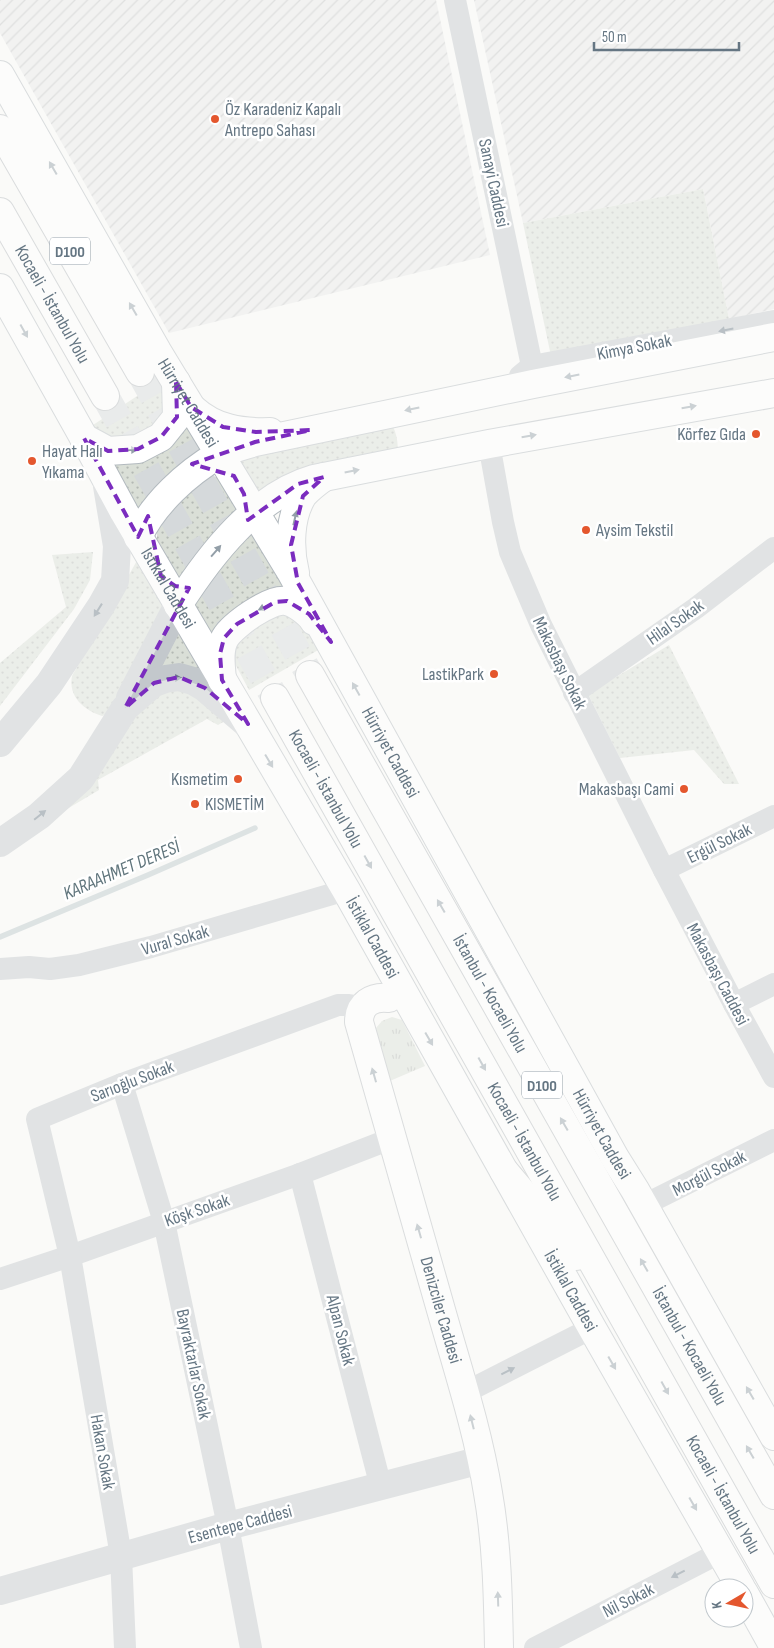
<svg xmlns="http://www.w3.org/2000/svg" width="774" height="1648" viewBox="0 0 774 1648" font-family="'Sofia Sans Condensed',sans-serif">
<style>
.industrial{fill:url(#industrial-furrows)}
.grass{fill:url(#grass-dots)}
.park{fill:url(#park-tufts)}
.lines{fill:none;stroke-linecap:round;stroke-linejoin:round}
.stream{stroke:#bbc7cb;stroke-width:5.5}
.trunk-tunnel{stroke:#d5d9db;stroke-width:28;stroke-dasharray:28 14;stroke-linecap:butt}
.secondary-casing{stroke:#b3babf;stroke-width:30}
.primary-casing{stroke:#b5babe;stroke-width:30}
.trunk-casing{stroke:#b4b9bd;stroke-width:30}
.minor{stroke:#c3c8cc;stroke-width:22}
.tertiary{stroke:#c3c8cc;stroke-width:28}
.secondary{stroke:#fff;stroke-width:28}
.primary{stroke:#fff;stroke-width:28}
.trunk{stroke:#fff;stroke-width:28}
.oneway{fill:#939fa8}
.oneway2{fill:#6a7a87}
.marked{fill:none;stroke:#7b2cbf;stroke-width:4;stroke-dasharray:10 6;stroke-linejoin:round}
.poi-dot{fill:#e4572e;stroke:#fff;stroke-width:2}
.labels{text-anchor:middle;stroke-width:5;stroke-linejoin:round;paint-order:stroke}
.shield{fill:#fff;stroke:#939fa8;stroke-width:1}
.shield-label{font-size:16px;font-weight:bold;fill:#657683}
.poi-label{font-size:18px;fill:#657683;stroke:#fff;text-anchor:start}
.street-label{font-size:18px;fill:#657683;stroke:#fff}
.water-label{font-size:19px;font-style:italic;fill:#60757c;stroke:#fff}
</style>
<defs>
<pattern id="industrial-furrows" width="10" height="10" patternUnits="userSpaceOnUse" patternTransform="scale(1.25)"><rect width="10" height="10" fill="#e8e9e9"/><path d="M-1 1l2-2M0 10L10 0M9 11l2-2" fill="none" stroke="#c0c1c2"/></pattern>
<pattern id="grass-dots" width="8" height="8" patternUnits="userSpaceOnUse" patternTransform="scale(1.25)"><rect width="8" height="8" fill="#dadfd7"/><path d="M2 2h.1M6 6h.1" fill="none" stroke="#b4b9b4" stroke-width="1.8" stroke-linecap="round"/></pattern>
<pattern id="park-tufts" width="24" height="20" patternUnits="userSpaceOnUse" patternTransform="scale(1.25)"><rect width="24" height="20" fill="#dadfd7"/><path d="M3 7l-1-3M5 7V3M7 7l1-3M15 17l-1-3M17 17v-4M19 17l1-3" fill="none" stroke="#b4b9b4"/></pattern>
</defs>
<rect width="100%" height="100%" fill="#fafaf8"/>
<g class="industrial">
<path d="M0 0H436L490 255 169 333 0 33Z"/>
<path d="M474 0H774V309L729 319 703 189 523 223Z"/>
</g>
<g class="grass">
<path d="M703 189 729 319 551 356 523 223Z"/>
<path d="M160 381 169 398 168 416 135 443 102 438 93 425Z"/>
<path d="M184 407 212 453 139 524 102 457Z"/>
<path d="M391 423C396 431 399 444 397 452L254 504 229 462Z"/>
<path d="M203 477H218L238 512 184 579H176L157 551V527L159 514Z"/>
<path d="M255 525 298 597 215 654 185 603Z"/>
<path d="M93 552 90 580 74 609 0 706V663L66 607 52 555Z"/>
<path d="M139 557 168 604 108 714 102 716C84 710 68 697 72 676Z"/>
<path d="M284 613 304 622 320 649 249 690 234 662 235 650 242 636 257 623Z"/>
<path d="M177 615 223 696 156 676Z"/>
<path d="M669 645 739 784H724L694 750 620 758 588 694Z"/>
<path d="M173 684 230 718 218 725 207 719 98 780 99 790 40 825 128 713Z"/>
</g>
<path class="park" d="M392 1017 402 1020 425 1066 385 1083 376 1028 382 1021Z"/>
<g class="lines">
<path class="stream" d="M0 937 148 875 255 828"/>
<g class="trunk-tunnel">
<path d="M140 372 310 675"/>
<path d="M105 396 275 698"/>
</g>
<defs>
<g id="secondary">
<path id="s1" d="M0 75 157 351 291 572 615 1158 635 1190 774 1436"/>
<path id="s2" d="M0 288 84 438 124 512 346 890 592 1328 741 1588"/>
<path d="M193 409C215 429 241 433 270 432"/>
<path d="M84 438 108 451 138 449 161 437 177 417 176 382"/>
<path d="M138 537C153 504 187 473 218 455 229 449 243 446 255 442L533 384 774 337"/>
<path d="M295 573C289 549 289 517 303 495 309 488 317 482 324 477"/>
<path d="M178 605C210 555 255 496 314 479L489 444 774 393"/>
<path d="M222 680C221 666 218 650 225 638 233 625 270 598 286 601 295 602 310 614 314 621"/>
<path d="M744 1593 774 1647"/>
</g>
<g id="primary">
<path id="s3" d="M389 998C372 996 359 1004 359 1022 387 1118 414 1214 441 1310 458 1370 478 1431 488 1493 497 1544 498 1596 499 1648"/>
</g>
<g id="trunk">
<path d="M0 129 140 372"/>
<path id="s4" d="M0 212 105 396"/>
<path id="s5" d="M310 675 774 1495"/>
<path id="s6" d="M275 698 774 1584"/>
<path d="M504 1171 576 1256"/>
</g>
</defs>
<use href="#secondary" class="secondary-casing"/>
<use href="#primary" class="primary-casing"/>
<use href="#trunk" class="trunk-casing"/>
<g class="minor">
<path d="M455 0 532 366"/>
<path d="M520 376 532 366 774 321"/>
<path d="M489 444 503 522 510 552 541 625 664 870 734 1004 774 1077"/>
<path d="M574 693 696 608 774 548"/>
<path d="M664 870 774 816"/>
<path d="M0 969 29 967 50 969 79 965 151 947 346 890"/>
<path d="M734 1004 774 984"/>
<path d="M122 1084 164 1222 228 1526 251 1648"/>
<path d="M300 1174 381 1487"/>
<path d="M644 1205 774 1140"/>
<path d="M0 1279 70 1256 300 1174 393 1138"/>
<path d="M464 1393 592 1328"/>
<path d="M125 1648 121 1556 70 1256 37 1119 122 1084 338 1005H349L362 1007"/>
<path d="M535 1648 721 1552"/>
</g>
<g class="tertiary">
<path d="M130 698 178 605"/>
<path d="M0 743 49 684 101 606 115 581 117 546 107 486"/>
<path d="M0 843 39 816 81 778 125 708 154 683 165 679 179 677 193 681 205 688 246 723"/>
<path d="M0 1591 228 1526 481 1460"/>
</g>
<use href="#secondary" class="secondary"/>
<use href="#primary" class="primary"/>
<use href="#trunk" class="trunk"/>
</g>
<defs><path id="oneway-solid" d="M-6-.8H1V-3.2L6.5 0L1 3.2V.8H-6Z" transform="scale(1.25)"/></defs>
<g class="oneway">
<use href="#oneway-solid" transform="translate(53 168) rotate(-120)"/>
<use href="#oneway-solid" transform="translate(133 309) rotate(-120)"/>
<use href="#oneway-solid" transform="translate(24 331) rotate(61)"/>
<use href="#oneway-solid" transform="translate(572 376) rotate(169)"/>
<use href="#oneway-solid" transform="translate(689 407) rotate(-10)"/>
<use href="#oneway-solid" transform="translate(412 409) rotate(168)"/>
<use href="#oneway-solid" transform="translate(529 436) rotate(-10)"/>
<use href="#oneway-solid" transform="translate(130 450) rotate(-2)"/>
<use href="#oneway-solid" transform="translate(352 471) rotate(-11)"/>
<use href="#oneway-solid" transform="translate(295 518) rotate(-77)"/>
<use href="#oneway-solid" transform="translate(216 551) rotate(-49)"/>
<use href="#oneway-solid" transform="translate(265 607) rotate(156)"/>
<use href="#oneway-solid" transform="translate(356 689) rotate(-119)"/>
<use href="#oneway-solid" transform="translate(269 761) rotate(59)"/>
<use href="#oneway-solid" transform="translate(368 862) rotate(61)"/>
<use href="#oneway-solid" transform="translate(441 906) rotate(-120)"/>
<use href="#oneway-solid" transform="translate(429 1039) rotate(60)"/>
<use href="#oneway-solid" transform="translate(482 1064) rotate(61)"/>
<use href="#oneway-solid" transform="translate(374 1075) rotate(-106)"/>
<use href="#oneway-solid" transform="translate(564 1124) rotate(-120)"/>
<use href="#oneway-solid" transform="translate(419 1231) rotate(-106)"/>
<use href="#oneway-solid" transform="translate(644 1265) rotate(-120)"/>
<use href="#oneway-solid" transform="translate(612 1363) rotate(60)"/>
<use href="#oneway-solid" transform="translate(665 1388) rotate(61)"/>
<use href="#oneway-solid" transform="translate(750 1393) rotate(-120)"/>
<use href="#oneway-solid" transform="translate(472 1422) rotate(-104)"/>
<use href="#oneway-solid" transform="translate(750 1452) rotate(-120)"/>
<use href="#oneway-solid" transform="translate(693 1504) rotate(60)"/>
<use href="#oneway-solid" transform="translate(498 1599) rotate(-92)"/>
</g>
<g class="oneway2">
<use href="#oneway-solid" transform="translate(726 330) rotate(169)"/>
<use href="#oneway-solid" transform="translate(98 610) rotate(122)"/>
<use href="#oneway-solid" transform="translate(174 678) rotate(-1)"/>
<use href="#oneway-solid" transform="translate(40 815) rotate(-39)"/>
<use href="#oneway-solid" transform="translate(508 1371) rotate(-27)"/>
<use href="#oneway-solid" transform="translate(678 1574) rotate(153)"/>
</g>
<path d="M0 0H774V1648H0ZM176 382 191 407 223 427 256 432 311 430 255 442 192 464 234 476 244 494 248 520 298 484 324 477 303 496 291 545 298 583 331 642 309 614 287 601 275 602 237 624 224 638 220 654 222 680 248 724 205 688 179 677 154 683 125 708 189 588 175 586 161 576 148 516 138 537 84 438 108 451 138 449 161 437 177 417Z" fill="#fafaf8" fill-opacity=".55" fill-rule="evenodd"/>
<path class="marked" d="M176 382 191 407 223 427 256 432 311 430 255 442 192 464 234 476 244 494 248 520 298 484 324 477 303 496 291 545 298 583 331 642 309 614 287 601 275 602 237 624 224 638 220 654 222 680 248 724 205 688 179 677 154 683 125 708 189 588 175 586 161 576 148 516 138 537 84 438 108 451 138 449 161 437 177 417Z"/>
<g class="poi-dot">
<circle cx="215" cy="119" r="5"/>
<circle cx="756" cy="434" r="5"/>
<circle cx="32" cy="461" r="5"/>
<circle cx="586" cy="530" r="5"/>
<circle cx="494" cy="674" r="5"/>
<circle cx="238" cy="779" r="5"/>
<circle cx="684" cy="789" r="5"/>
<circle cx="195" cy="804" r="5"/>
</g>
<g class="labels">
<g class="shield">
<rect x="50" y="237.5" width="40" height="27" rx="4"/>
<rect x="522" y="1071.5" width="40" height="27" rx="4"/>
</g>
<g class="shield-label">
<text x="70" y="257">D100</text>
<text x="542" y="1091">D100</text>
</g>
<g class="poi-label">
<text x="225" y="115">Öz Karadeniz Kapalı<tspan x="225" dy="21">Antrepo Sahası</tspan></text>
<text x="746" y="440" text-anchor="end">Körfez Gıda</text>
<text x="42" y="457">Hayat Halı<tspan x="42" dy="21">Yıkama</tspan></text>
<text x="596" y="536">Aysim Tekstil</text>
<text x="484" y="680" text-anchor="end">LastikPark</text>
<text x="228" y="785" text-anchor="end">Kısmetim</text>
<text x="674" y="795" text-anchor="end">Makasbaşı Cami</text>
<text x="205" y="810">KISMETİM</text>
</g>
<g class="street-label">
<text transform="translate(494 183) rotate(78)" y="6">Sanayi Caddesi</text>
<text dy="6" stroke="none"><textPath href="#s4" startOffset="106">Kocaeli - İstanbul Yolu</textPath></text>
<text transform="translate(634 347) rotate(-11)" y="6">Kimya Sokak</text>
<text dy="6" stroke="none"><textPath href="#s1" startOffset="378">Hürriyet Caddesi</textPath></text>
<text dy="6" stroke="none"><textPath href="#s2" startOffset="344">İstiklal Caddesi</textPath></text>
<text transform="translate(675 622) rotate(-35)" y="6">Hilal Sokak</text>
<text transform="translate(560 663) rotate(64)" y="6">Makasbaşı Sokak</text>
<text dy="6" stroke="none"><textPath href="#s1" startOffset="782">Hürriyet Caddesi</textPath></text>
<text dy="6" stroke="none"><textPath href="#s6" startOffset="104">Kocaeli - İstanbul Yolu</textPath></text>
<text transform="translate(719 843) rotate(-26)" y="6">Ergül Sokak</text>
<text dy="6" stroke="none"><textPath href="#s2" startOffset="749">İstiklal Caddesi</textPath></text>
<text transform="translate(175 940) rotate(-16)" y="6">Vural Sokak</text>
<text transform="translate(718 974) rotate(62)" y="6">Makasbaşı Caddesi</text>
<text dy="6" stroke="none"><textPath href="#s5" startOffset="366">İstanbul - Kocaeli Yolu</textPath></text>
<text transform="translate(132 1081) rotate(-21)" y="6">Sarıoğlu Sokak</text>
<text dy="6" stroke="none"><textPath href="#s1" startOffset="1218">Hürriyet Caddesi</textPath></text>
<text dy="6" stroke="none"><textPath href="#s6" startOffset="509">Kocaeli - İstanbul Yolu</textPath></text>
<text transform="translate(709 1173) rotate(-27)" y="6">Morgül Sokak</text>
<text transform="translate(197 1210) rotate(-19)" y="6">Köşk Sokak</text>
<text dy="6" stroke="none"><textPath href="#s2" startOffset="1154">İstiklal Caddesi</textPath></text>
<text dy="6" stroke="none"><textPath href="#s3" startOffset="344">Denizciler Caddesi</textPath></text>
<text transform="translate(341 1330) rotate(76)" y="6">Alpan Sokak</text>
<text dy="6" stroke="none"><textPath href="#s5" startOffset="771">İstanbul - Kocaeli Yolu</textPath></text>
<text transform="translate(194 1364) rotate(78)" y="6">Bayraktarlar Sokak</text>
<text transform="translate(103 1452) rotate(80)" y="6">Hakan Sokak</text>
<text dy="6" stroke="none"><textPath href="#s6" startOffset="914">Kocaeli - İstanbul Yolu</textPath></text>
<text transform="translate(240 1524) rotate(-15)" y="6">Esentepe Caddesi</text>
<text transform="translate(628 1600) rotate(-27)" y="6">Nil Sokak</text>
</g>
<g class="water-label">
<text transform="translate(121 869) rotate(-23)" y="7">KARAAHMET DERESİ</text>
</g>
</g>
<g transform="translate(729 1603) rotate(261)"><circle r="24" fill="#ffffff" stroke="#c1c8cd"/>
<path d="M0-4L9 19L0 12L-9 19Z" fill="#e4572e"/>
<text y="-8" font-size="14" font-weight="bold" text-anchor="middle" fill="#657683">K</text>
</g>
<path d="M594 42v8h145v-8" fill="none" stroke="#657683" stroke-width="2.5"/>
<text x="602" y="42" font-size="15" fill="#657683" stroke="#ffffff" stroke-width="4" paint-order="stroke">50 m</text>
</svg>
